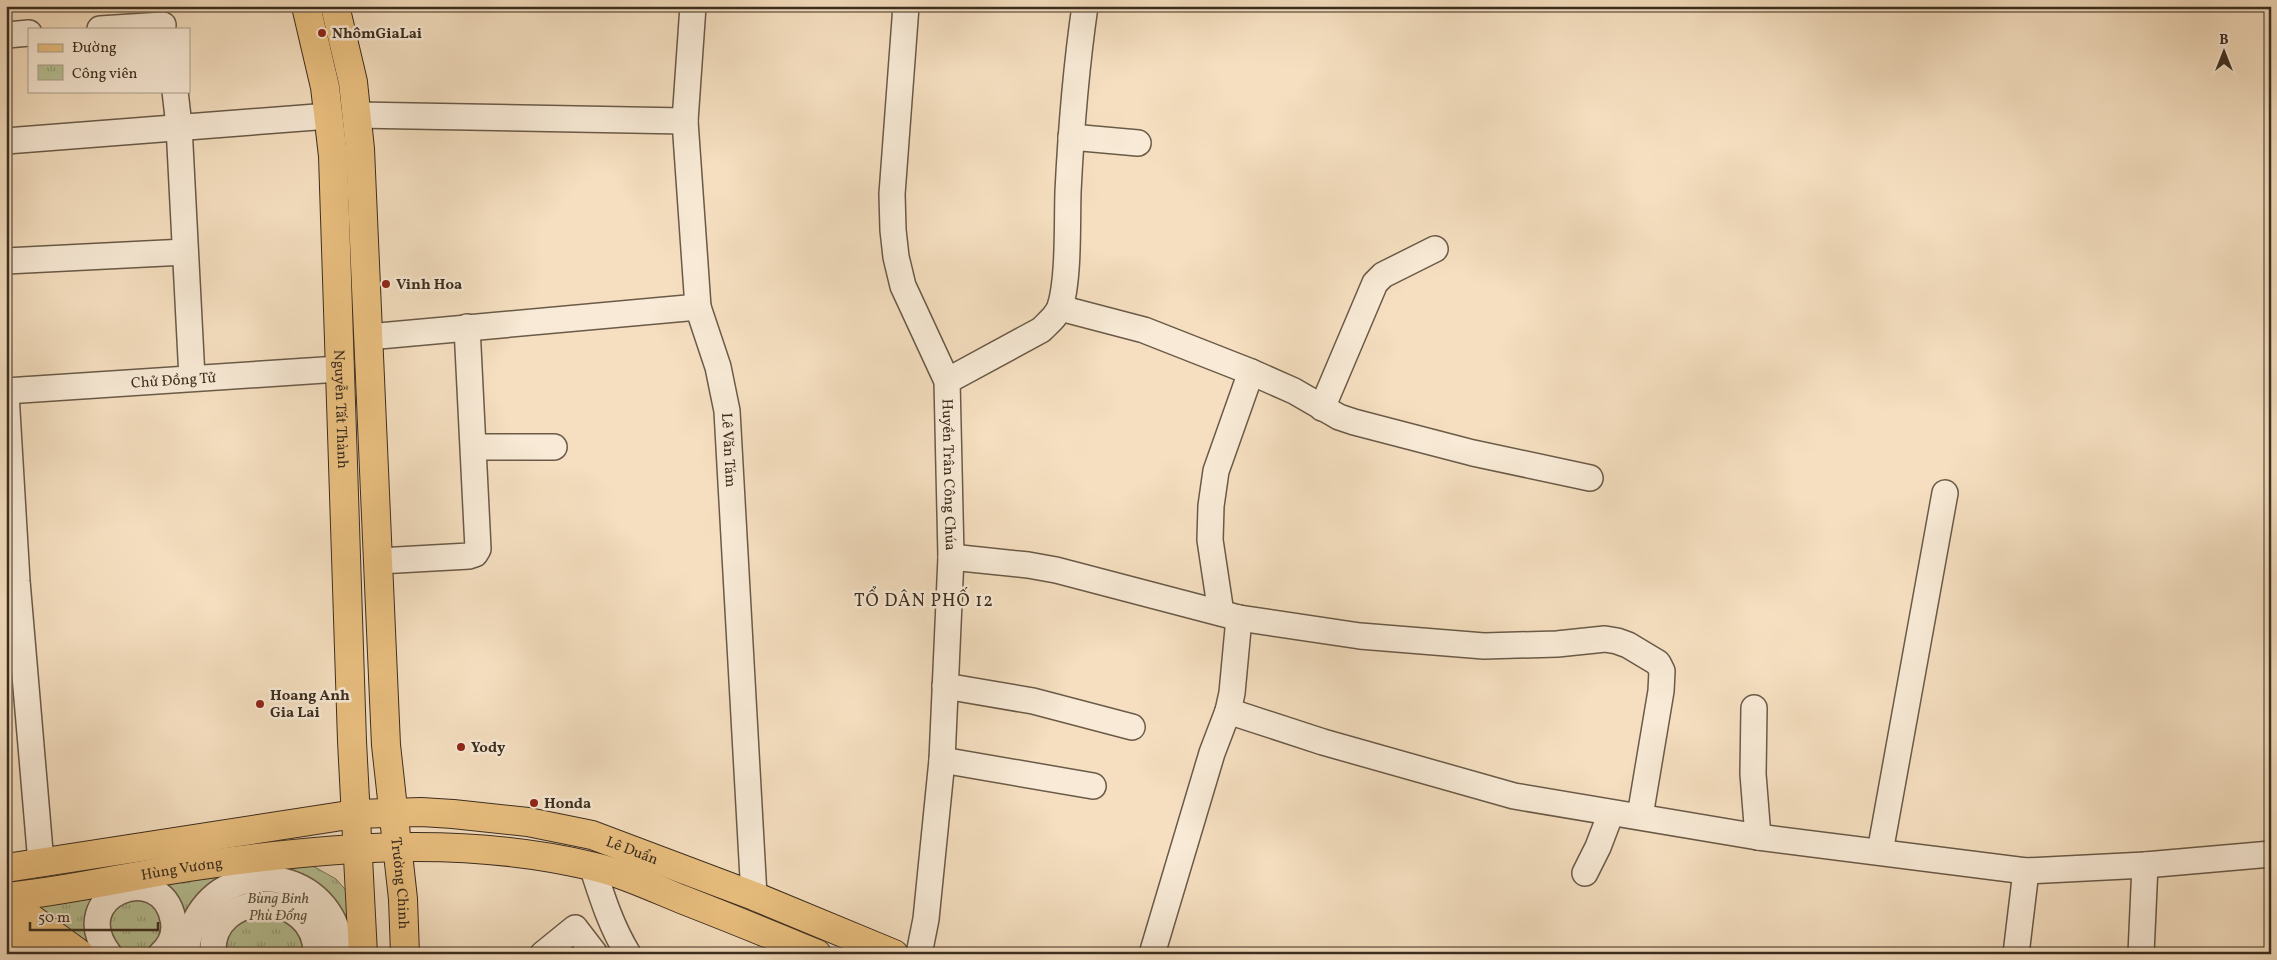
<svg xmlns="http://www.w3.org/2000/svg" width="2277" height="960" viewBox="0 0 2277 960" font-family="Vollkorn,serif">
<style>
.park{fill:url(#park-tufts);stroke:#79785a}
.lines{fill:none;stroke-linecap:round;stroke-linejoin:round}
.minor-casing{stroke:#6a5a47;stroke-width:28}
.major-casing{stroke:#3b2d1f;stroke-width:30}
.minor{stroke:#f8ead6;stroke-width:25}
.major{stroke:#eac080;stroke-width:28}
.poi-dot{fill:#8f2418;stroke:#f8ead6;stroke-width:2}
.labels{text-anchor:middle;stroke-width:5;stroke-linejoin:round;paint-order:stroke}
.poi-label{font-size:15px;font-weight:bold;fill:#3b2d1f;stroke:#f8ead6;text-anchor:start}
.street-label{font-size:15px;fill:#3b2d1f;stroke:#f8ead6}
.park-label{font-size:15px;font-style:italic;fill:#5a523d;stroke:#f8ead6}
.quarter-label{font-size:18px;letter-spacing:1px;fill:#3b2d1f;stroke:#f8ead6}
</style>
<defs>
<pattern id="park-tufts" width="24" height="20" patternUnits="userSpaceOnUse" patternTransform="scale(1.25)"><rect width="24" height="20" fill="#b7c296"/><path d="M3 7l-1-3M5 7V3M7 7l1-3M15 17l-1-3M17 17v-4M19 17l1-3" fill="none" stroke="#969e7a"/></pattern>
</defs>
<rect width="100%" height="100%" fill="#f5dfc0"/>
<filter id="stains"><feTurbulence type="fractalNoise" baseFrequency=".004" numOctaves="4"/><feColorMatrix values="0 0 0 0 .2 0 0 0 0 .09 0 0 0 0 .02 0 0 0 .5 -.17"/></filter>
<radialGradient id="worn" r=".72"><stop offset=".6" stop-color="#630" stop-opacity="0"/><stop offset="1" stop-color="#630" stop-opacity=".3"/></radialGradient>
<path class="park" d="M311 865 336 879 351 896 359 954H92L34 910 37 897Z"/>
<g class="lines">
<defs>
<g id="minor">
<path id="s1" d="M693 6 685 121 698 307 718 367 727 411 754 896"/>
<path id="s2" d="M906 6 892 194 893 230 896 257 903 286 947 381 951 557 942 760 926 919 919 954"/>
<path d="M100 29 163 25"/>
<path d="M7 35 29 33"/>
<path d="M175 91 179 126 192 378"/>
<path d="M357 115 685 121"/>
<path d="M1071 137 1138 143"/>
<path d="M6 141 329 116"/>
<path d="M6 261 185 252"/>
<path d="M1060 308 1144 330 1251 372 1294 391 1339 417 1354 422 1473 453 1590 478"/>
<path d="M368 337 698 307"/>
<path d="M947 381 1041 330C1048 323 1057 316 1060 307 1069 279 1067 223 1068 192 1071 130 1076 68 1085 6"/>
<path id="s3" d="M6 391 339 369"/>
<path d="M6 394 17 581 41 863"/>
<path d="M1322 408 1375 283 1383 275 1435 249"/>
<path d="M474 447H554"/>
<path d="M951 557 1028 565 1056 570 1239 618 1360 636 1484 646 1557 644 1605 639 1617 641 1628 645 1658 663 1662 671 1661 691 1640 816"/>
<path d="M379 561 469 556 475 554 478 549 467 327"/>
<path d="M1221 613 1210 540 1211 506 1216 471 1251 372"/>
<path d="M945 686 1033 701 1132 727"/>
<path d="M1754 708 1753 774 1758 837"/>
<path d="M1228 711 1323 742 1514 796 1758 837 2026 871 2145 865 2271 854"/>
<path d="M942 760 1093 786"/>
<path d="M1880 852 1945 493"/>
<path d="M592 866C602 897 611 926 628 954"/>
<path d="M1585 873 1598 847 1611 813"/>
<path d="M109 954C64 895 161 858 173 919 176 932 171 945 161 954"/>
<path d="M187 954C186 940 192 926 199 914 239 851 341 877 340 954"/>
<path d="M213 954C209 888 317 887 316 954"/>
<path d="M543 954 575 928 595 954"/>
<path d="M1152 954 1212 753 1228 711 1232 693 1239 618"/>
<path d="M2016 954 2026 871"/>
<path d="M2141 954 2145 865"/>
</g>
<g id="major">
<path id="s4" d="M306 6 325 87 333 156 352 741 363 954"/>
<path id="s5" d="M335 6 353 82 360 149 386 745 403 899 405 954"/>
<path id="s6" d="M6 868 355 814 421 812 453 814 528 822 592 835 754 896 894 954"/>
<path id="s7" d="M6 897C70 891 133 875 196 866 327 847 461 835 591 866 622 873 652 887 681 899 727 917 772 935 817 954"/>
<path d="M6 900 80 954"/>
<path d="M6 932 38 954"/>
</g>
</defs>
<use href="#minor" class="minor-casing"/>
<use href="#major" class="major-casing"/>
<use href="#minor" class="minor"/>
<use href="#major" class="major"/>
</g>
<g class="poi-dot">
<circle cx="322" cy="33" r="5"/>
<circle cx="386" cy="284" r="5"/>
<circle cx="260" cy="704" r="5"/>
<circle cx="461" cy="747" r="5"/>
<circle cx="534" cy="803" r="5"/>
</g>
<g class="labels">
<g class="poi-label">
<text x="332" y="38">NhômGiaLai</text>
<text x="396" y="289">Vinh Hoa</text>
<text x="270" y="700">Hoang Anh<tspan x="270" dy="17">Gia Lai</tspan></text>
<text x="471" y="752">Yody</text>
<text x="544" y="808">Honda</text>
</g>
<g class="street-label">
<text dy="5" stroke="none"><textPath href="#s3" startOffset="168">Chử Đồng Tử</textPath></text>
<text dy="5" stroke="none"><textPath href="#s4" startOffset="406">Nguyễn Tất Thành</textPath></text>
<text dy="5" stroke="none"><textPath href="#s1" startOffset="449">Lê Văn Tám</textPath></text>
<text dy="5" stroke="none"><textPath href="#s2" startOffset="480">Huyền Trân Công Chúa</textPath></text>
<text dy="5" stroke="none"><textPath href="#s6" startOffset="635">Lê Duẩn</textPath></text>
<text dy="5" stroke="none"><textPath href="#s7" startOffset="178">Hùng Vương</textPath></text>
<text dy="5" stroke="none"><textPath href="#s5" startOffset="881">Trường Chinh</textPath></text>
</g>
<g class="park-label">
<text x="278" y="903">Bùng Binh<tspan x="278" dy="17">Phù Đổng</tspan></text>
</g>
<g class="quarter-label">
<text x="924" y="606">TỔ DÂN PHỐ 12</text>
</g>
</g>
<rect width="2277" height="960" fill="none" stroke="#f5dfc0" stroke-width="25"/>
<rect x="8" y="8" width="2262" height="945" fill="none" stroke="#3b2d1f" stroke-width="2.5"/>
<rect x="12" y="12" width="2252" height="935" fill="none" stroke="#3b2d1f"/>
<rect x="28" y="28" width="162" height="65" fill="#f8ead6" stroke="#ac9e8d"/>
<rect x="38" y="44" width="25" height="8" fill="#eac080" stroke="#ac9e8d"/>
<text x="72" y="52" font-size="15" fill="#3b2d1f">Đường</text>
<rect x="38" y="65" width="25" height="15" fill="url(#park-tufts)" stroke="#ac9e8d"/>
<text x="72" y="78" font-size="15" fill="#3b2d1f">Công viên</text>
<g transform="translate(2224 52)" stroke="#f8ead6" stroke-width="4" paint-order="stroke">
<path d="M0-4L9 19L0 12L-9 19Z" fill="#3b2d1f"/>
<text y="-8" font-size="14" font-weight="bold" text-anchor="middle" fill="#3b2d1f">B</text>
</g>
<path d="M30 922v8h128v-8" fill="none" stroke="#3b2d1f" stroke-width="2.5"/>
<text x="38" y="922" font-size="15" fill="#3b2d1f" stroke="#f8ead6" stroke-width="4" paint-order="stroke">50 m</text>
<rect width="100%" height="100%" filter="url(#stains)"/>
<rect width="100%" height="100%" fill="url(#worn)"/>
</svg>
